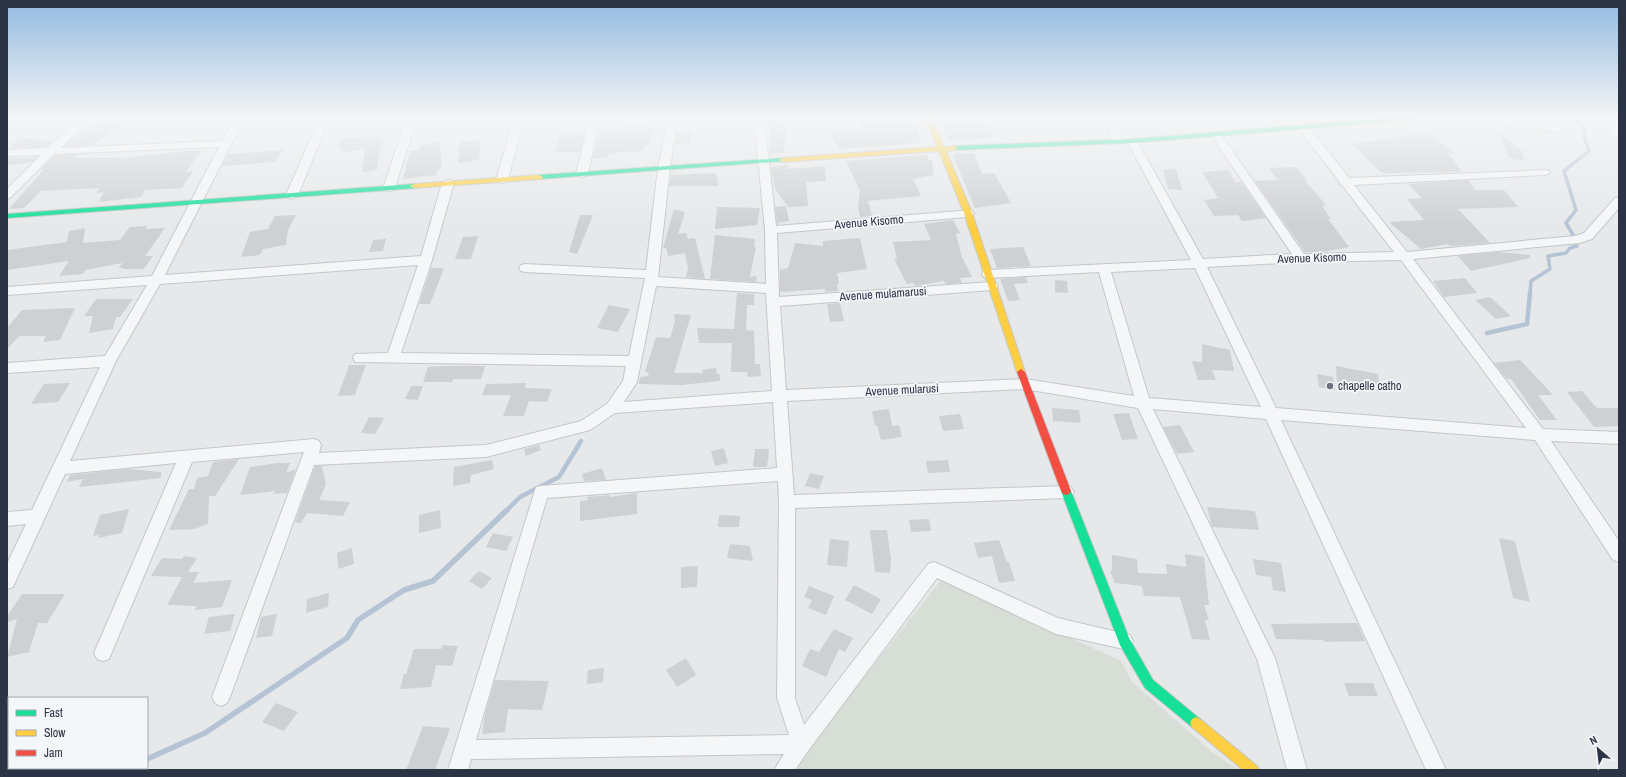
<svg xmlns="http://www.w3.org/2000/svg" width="1626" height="777" viewBox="0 0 1626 777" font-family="'Archivo Narrow',sans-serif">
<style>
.green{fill:#d6ded6}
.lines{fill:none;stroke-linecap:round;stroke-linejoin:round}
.stream-far2{stroke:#b4c4d5;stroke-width:3.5}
.stream-far1{stroke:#b4c4d5;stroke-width:4.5}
.stream{stroke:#b4c4d5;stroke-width:5.5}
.building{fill:#ced0d3}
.street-casing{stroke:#c4c6c8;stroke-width:2}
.fast-casing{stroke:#c4c6c8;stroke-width:2}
.slow-casing{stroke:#c4c6c8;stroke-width:2}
.jam-casing{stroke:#c4c6c8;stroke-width:2}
.street{fill:#f5f6f7;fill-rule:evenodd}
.fast{fill:#16e098;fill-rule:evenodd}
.slow{fill:#ffcf43;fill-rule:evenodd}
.jam{fill:#f24e42;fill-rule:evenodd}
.poi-dot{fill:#6c737f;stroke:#f4f6f9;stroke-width:1.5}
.labels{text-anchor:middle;stroke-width:3.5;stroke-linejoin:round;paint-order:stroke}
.street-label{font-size:12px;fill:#2b3445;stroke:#f4f6f9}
.poi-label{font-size:12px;fill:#2b3445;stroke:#f4f6f9;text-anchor:start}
</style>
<rect width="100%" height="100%" fill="#e6e8ea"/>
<path class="green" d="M942 579 1121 661 1132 682 1212 752 1239 770H790Z"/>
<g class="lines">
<path class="stream-far2" d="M1530 294 1531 281 1550 269 1548 256 1566 253 1570 248 1577 246 1576 240 1566 223 1576 210 1564 171 1589 151 1584 137 1585 130 1574 117"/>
<g class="stream-far1">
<path d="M1487 333 1527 324 1530 293"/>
<path d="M506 511 520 497 559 477 581 441"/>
</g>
<g class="stream">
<path d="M147 759 205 733 347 638 358 620 404 590 433 581 507 510"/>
<path d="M123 770 127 768"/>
</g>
</g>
<g class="building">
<path d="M861 117H907L909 124H916L921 143 839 149 829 129 860 130Z"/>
<path d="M771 119H786L784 153 770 154Z"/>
<path d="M107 121H128L92 145 65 146 73 138H76L94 124H104Z"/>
<path d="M969 122 970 124 988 122 993 137 948 141 941 124Z"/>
<path d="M628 125 655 128 648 145H645L643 151 609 153 608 157 593 159 599 130 627 128Z"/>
<path d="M585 132 580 152H555L560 134Z"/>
<path d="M677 132H691L690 143 675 144Z"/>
<path d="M1428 132 1454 153H1448L1462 172 1382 173 1352 144Z"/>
<path d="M1498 132 1521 150 1525 161 1509 158Z"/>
<path d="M19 137 34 139 52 142 47 147 10 148Z"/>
<path d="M380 137 379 139H385L380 149 377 170 362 173 365 149 343 153V149L339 148 341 138Z"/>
<path d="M481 140 479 160 458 163 460 142Z"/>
<path d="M439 142 442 164 436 175 403 179 410 151 420 150 421 145Z"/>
<path d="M284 150 274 162 222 166 228 154Z"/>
<path d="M185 151H201L186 172 193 171 182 188 145 190 141 197 99 202 104 192 96 193 99 188 41 191 24 208 9 209 44 169H41L55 155 78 154 73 158H124Z"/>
<path d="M954 153H974L982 174 994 173 1011 203 975 208 953 156H956Z"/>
<path d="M924 155 928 156V160H932L934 175 913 179 921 196 868 201 872 216 860 217 858 207 860 191 846 161Z"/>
<path d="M7 157V158L37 157 32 162 7 165Z"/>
<path d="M787 165 788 169 825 166 826 181 806 182 808 206 788 207 775 189 771 167Z"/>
<path d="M1297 167 1307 181H1305L1326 205 1322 206 1331 219H1328L1349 247 1323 252H1305L1255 181 1278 180 1269 168Z"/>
<path d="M1176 169 1182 190 1168 189 1163 170Z"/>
<path d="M1228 170 1236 183 1241 182 1266 218 1242 221 1238 215 1214 216 1204 200 1218 198 1202 172Z"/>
<path d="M716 173 719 186H669L671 175Z"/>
<path d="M1468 180 1475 190H1504L1518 207 1458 209 1490 243 1450 246 1448 244 1421 249 1389 222 1424 220 1407 199 1422 198 1408 184Z"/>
<path d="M786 206 789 221 777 223 775 207Z"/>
<path d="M717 207 760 208 757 225 715 229Z"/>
<path d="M674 209 685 212 678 234 686 233 688 239 695 238 705 279 686 277 688 269 685 253 668 256 666 248H663Z"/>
<path d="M296 215 288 230 286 245 263 249 260 255 241 257 250 232 268 229 275 216Z"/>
<path d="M580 215H593L577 254 569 252Z"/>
<path d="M953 220 960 233 956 234 962 257 972 277 960 278 962 283 946 284 944 281 915 286 914 283 907 284 894 259H897L893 242 931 240 924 224Z"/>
<path d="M147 226 145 229 165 228 145 256H153L144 269H123L124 268H119L122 263 85 270 83 274 59 276 69 261 7 270V250L67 242 69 231 85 228 83 243 120 240 130 227Z"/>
<path d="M715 235 755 239 754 247H756L750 277 757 276 756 282 710 279Z"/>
<path d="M478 236 471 259H455L463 237Z"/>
<path d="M860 238 867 269 837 273 839 284 837 285 838 291 825 292V289L780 292V270L788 268 795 243 823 246V241Z"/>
<path d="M386 239 383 251 369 252 373 240Z"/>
<path d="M1023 247 1031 266 997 268 990 249Z"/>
<path d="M1499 252 1530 255V258L1471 271 1458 256Z"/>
<path d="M431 268H444L430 304H419Z"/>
<path d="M1026 277 1028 283 1014 284 1020 300 1008 301 1000 279Z"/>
<path d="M1465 278 1477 293 1444 297 1433 281Z"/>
<path d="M1055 280 1067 281 1068 293 1055 292Z"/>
<path d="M737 293 754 294V305H747L746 330 754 331 755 364H760L761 376 748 377 747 372H731L732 343H699L697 328 734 329Z"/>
<path d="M1490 297 1511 316 1496 319 1475 300Z"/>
<path d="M96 299H133L120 317H116L113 329 89 333 93 316H84Z"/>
<path d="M840 303 844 321 830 322 827 304Z"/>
<path d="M609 305 630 309 618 332 597 328Z"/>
<path d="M75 308 60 340 43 342 46 336H19L7 349V328L22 310Z"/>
<path d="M674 314 691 315 674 373H703L702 370 716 368 717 374H720V381L681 385 639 384 640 377 648 376 649 373 645 372 656 337 670 338 675 322Z"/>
<path d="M1202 344 1230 350 1234 371 1212 370 1216 380H1198L1192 361 1202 362Z"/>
<path d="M1520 360 1553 395H1538L1557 420H1540L1511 379H1507L1494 363Z"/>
<path d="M349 365H366L355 395 338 396Z"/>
<path d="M444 366H485L481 379H453L452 382H423L428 367Z"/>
<path d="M1336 366 1378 374 1380 391 1337 382Z"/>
<path d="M1317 374 1333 377 1335 390 1319 387Z"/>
<path d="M70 383 58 402 31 404 44 384Z"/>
<path d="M526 383 525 388 552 389 547 402 529 401 524 416H503L511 395H482L486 384Z"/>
<path d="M411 386H423L418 400 405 399Z"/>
<path d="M1582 391 1597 408H1619V426L1594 427 1567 392Z"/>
<path d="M1052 408 1079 410 1081 423 1053 421Z"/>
<path d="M889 409 892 426 899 425 902 437 881 440 877 425 875 426 872 411Z"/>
<path d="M1129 413 1138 439 1122 440 1113 414Z"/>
<path d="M960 414 964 429 943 431 939 416Z"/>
<path d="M369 417 384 418 375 434 361 433Z"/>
<path d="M1180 425 1194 452 1177 454 1163 427Z"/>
<path d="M539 445 541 450 526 456 524 449Z"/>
<path d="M724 448 728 463 715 466 711 451Z"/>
<path d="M755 449H769L767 467H753Z"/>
<path d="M239 459 215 496H209L208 524 194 529 169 530 189 489H194L197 478 208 476 213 462Z"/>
<path d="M492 460 494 469 471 475 470 483 453 486 454 467Z"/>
<path d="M948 460 950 472 928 473 926 461Z"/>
<path d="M278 463H290L286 473 296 469 287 493 274 494 275 491 240 495 250 467Z"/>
<path d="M315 466H322L326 484 319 500 350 502 343 516 307 513 301 523 295 522Z"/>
<path d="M602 468 606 480 584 481 582 474Z"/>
<path d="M128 469 161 472V478L79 487 83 479 67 482 70 475Z"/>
<path d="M810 473 824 476 819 489 805 486Z"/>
<path d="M637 493V514L580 521V501L588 500 587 497 610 495V497Z"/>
<path d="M1207 507 1255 511 1259 530 1212 527Z"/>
<path d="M129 509 122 533 98 538 99 535 93 536 100 515Z"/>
<path d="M440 510 441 528 419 533V515Z"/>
<path d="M719 515 740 516 739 527H718Z"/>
<path d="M929 519 931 531 911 532 909 520Z"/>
<path d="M870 530H887L891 560 890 573 875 572Z"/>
<path d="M493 533 513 537 506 551 486 547Z"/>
<path d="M1499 538 1515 541 1530 602 1513 598Z"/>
<path d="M830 539 849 541 847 567 827 565Z"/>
<path d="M999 540 1007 562H1009L1015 581 999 583 992 556 978 558 974 543Z"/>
<path d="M730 544 750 546 753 561 727 558Z"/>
<path d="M352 548 354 564 338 569 337 553Z"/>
<path d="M1185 554 1204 557 1209 605H1204L1209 620H1205L1210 640 1192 639 1180 597 1144 596 1142 586 1115 583 1110 571H1112V555L1137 559 1138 573 1167 574 1166 564 1186 567Z"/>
<path d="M184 556 197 558 188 572H199L193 583 232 580 222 607 195 610 197 606 167 605 182 577 151 576 162 558 182 559Z"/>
<path d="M1253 559 1281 563 1286 592 1273 590 1271 577 1256 575Z"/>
<path d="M698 566 697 587 681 588V567Z"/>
<path d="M479 571 492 578 482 589 469 581Z"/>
<path d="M854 585 881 599 872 614 845 600Z"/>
<path d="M809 586 834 596 826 615 808 608 812 600 804 597Z"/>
<path d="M329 593 328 607 306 613 307 599Z"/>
<path d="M22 594H65L47 623H38L29 652 7 657 17 619 7 622V616Z"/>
<path d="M235 614 230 631 204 634 209 617Z"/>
<path d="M277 614 272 636 256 638 261 617Z"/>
<path d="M1357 623 1365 641 1324 642 1323 640 1276 639 1271 624Z"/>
<path d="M834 629 853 638 845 652 839 649 826 677 802 666 810 649 819 652Z"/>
<path d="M443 645 458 646 452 666 436 665 431 687 400 689 404 674H406L414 649H441Z"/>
<path d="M686 658 696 675 677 687 666 670Z"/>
<path d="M604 668 603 682 587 684 588 670Z"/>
<path d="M495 680 549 681 542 710 508 709 505 732 482 734 485 714Z"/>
<path d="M1344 683H1373L1378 696H1349Z"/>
<path d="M276 703 298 712 284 731 262 722Z"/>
<path d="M423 726 450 728 435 770H406Z"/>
</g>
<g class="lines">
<defs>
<g id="street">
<path d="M80 117H91L61 148 222 141 235 117H245L165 275 421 256 442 183 448 180 452 181 454 183 432 260 401 353 629 356 645 278 525 272 521 271 519 268 521 265 525 264 646 270 658 168 668 117H678L670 168 658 277 766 284 765 230 754 117H764L776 226 972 210 974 213 972 216 968 217 777 233 779 297 992 282 996 283 998 286 996 289 992 290 780 306 786 390 1025 379 1134 396 1099 272 988 278 984 277 982 274 984 271 988 270 1191 260 1127 141 1128 139H1136L1137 141 1203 259 1292 254 1211 135 1212 133H1220L1304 254 1394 252 1342 185 1340 184 1339 181 1290 117H1301L1349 178 1548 170 1550 172 1548 174 1544 175 1354 185 1407 252 1575 236 1584 233 1615 198 1619 197V208L1592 239 1580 243 1413 259 1543 429 1619 432V444L1551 441 1619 541V562L1613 560 1535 440 1281 420 1446 770H1426L1266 419 1153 409 1275 658 1307 770H1287L1257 659 1138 408 1025 389 787 401 794 495 1066 486 1071 487 1074 492 1071 497 1066 498 795 508V698L804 725 928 564 934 562 1058 618 1130 635 1133 641 1130 647 1124 649 1056 634 937 578 808 751 795 770H774L784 754 471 759 468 770H448L536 487 541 486 777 468 773 402 615 413 590 430 486 457 314 465 230 697 227 703 221 706 215 703 212 697 304 452 192 462 109 659 103 661 97 659 94 653 176 463 65 474 13 587 7 589V564L26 524 7 526V512L32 510 100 367 7 373V363L105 356 147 285 7 295V287L152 276 219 147 54 154 11 197 7 199V189L41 155 7 156V150L48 148ZM1401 260 1526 428 1276 408 1207 267 1301 262ZM418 265 388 353 355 354 353 358 355 362 626 366 623 381 607 404 581 421 486 445 319 453 321 445 319 441 314 439 70 461 116 361 160 284ZM1195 268 1261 407 1149 398 1111 272ZM656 286 766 293 772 391 624 402 637 382ZM778 481 779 502 777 698 789 735 476 740 547 498Z"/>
<path d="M320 117H330L298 195 292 199 288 197 286 195Z"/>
<path d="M407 117H417L395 188 389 191 385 190 383 188Z"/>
<path d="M514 117H524L508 180 502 183 496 180Z"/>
<path d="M590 117H600L588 174 582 177 576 174Z"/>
<path d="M1102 117H1112L1124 141 1123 143H1115Z"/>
<path d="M1455 117H1489L1560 126 1565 129 1560 132 1460 120Z"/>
<path d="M1601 117H1612L1619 127V137L1615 136Z"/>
</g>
<g id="fast">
<path d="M1397 117H1428L1425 119 1132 143 955 150 952 148 955 146 1132 139Z"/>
<path d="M783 158 787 160 785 161 539 179 535 177 539 175Z"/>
<path d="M414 184H417V188L7 218V214Z"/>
<path d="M1066 487 1069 488 1071 491 1129 638 1153 680 1200 719 1202 723 1200 727 1196 729 1192 727 1145 688 1120 645 1061 491 1063 488Z"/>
</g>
<g id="slow">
<path d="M925 117H931L944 147 955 146 958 148 955 150 946 151 972 213 1025 372 1024 374 1021 375 1017 372 964 213 939 151 783 162 779 160 783 158 937 147Z"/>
<path d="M539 175 543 177 542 179 414 188 410 186 414 184Z"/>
<path d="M1196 717 1200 719 1257 766 1259 770H1243L1192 727 1190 723 1192 719Z"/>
</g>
<path id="jam" d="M1021 369 1025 372 1071 491 1069 494 1066 495 1063 494 1061 491 1017 372Z"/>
</defs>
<use href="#street" class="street-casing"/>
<use href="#fast" class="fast-casing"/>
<use href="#slow" class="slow-casing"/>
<use href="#jam" class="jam-casing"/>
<use href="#street" class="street"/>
<use href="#fast" class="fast"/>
<use href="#slow" class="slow"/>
<use href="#jam" class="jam"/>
</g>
<linearGradient id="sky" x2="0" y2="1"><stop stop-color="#93bae0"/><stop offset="0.52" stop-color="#f4f5f6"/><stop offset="1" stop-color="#f4f5f6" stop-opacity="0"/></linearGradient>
<rect width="1626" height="226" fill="url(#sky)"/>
<circle class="poi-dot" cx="1330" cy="386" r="4"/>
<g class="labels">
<g class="street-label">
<text transform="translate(869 222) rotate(-5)" y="4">Avenue Kisomo</text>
<text transform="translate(1312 258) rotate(-2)" y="4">Avenue Kisomo</text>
<text transform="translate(883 294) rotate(-4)" y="4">Avenue mulamarusi</text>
<text transform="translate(902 390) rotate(-3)" y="4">Avenue mularusi</text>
</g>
<g class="poi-label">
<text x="1338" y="390">chapelle catho</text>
</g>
</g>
<rect width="1626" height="777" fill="none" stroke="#2b3445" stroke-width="16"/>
<rect x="8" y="697" width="140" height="72" fill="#f4f6f9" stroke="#a4a8b1"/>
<rect x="16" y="710" width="20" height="6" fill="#16e098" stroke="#a4a8b1"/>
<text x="44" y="717" font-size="12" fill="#2b3445">Fast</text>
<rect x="16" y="730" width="20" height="6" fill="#ffcf43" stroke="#a4a8b1"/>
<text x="44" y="737" font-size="12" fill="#2b3445">Slow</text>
<rect x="16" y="750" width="20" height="6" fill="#f24e42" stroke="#a4a8b1"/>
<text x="44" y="757" font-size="12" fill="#2b3445">Jam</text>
<g transform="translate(1598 749) rotate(332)" stroke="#f4f6f9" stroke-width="3" paint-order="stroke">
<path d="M0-3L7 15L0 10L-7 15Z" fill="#2b3445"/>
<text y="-6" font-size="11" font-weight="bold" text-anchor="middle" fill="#2b3445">N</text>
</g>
</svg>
